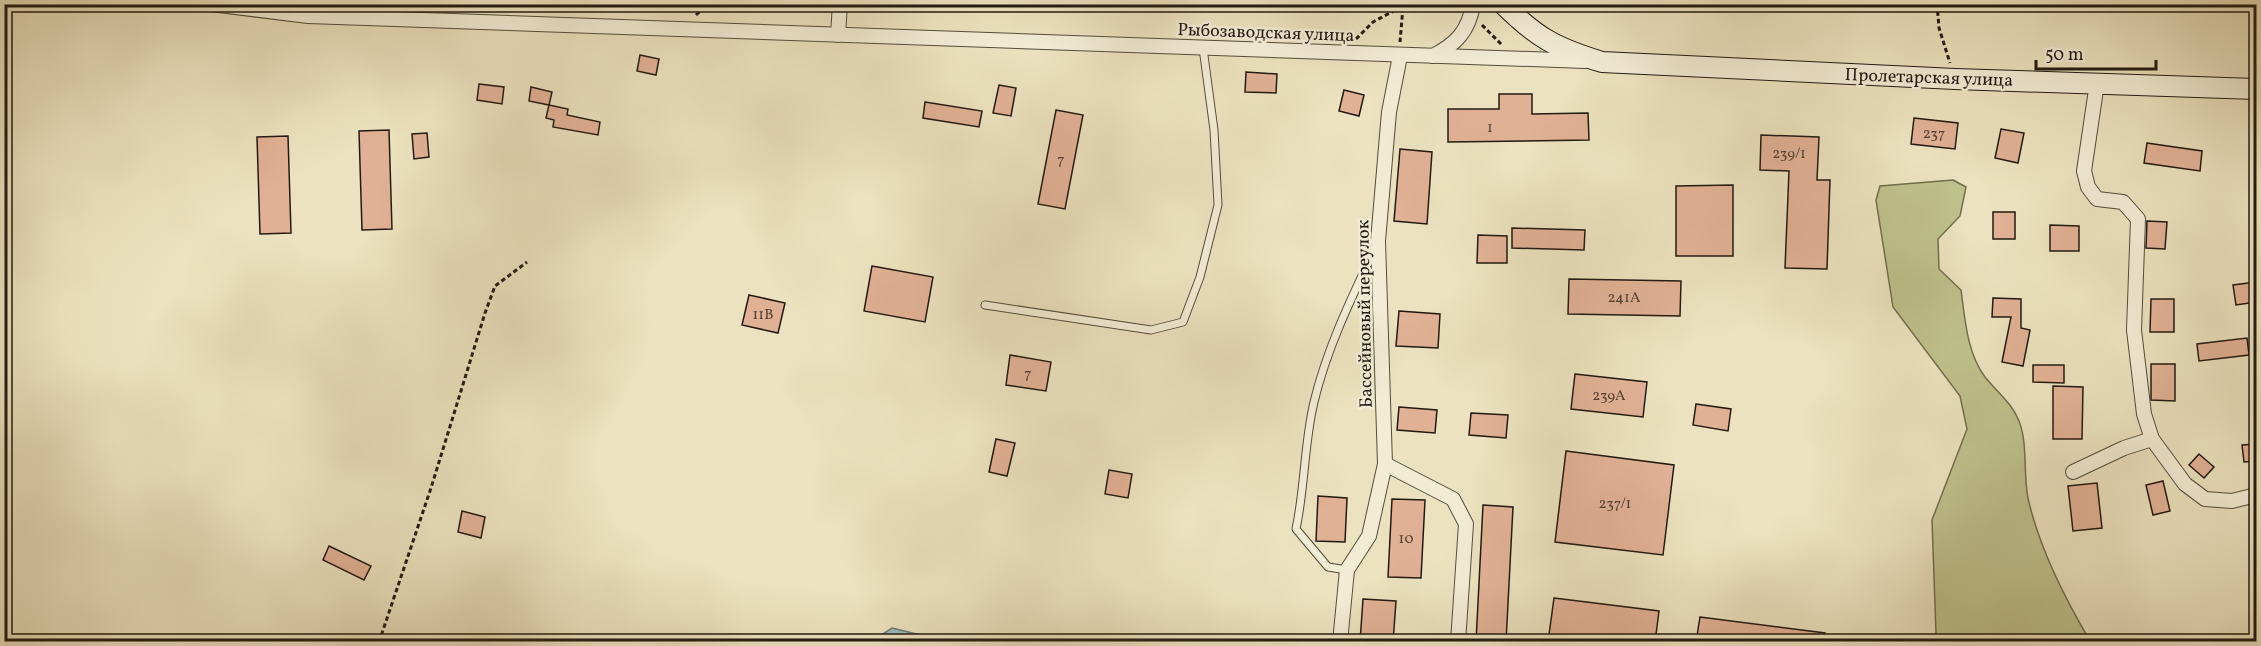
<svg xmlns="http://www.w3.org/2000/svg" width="2261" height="646" viewBox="0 0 2261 646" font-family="Vollkorn,serif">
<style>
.green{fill:#bfc18c;stroke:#706e4f;stroke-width:1.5}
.water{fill:#9cbcbb;stroke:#6b7b77;stroke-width:1.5}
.building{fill:#e1b195;stroke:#221a12;stroke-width:1.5}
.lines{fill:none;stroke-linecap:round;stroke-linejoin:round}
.lane-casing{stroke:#544c3d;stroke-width:9}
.street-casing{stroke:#544c3d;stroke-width:16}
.secondary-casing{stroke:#221a12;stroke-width:22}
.path{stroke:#221a12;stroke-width:3;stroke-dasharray:4.5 3;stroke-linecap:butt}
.lane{stroke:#f3ecd5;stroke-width:7}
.street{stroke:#f3ecd5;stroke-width:14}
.secondary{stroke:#f3ecd5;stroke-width:20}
.labels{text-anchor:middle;stroke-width:5;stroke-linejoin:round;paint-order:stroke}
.number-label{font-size:15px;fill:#524033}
.street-label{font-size:18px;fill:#221a12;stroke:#f3ecd5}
</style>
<rect width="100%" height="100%" fill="#ece2bf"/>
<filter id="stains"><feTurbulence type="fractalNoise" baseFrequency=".00333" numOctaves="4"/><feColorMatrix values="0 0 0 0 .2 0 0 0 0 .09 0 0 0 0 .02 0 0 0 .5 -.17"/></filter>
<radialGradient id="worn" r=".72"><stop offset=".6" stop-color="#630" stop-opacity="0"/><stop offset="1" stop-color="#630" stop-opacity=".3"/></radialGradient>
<path class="green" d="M1953 180 1966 187 1960 216 1938 239 1939 269 1961 290C1965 319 1967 353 1985 377 1997 392 2012 403 2019 421 2028 444 2023 473 2028 498 2039 548 2064 597 2090 641H1933L1936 633 1932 520 1967 429 1960 396 1893 307 1876 200 1880 186Z"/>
<path class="water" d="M892 628 937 639 941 641H872Z"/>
<g class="building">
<path d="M640 55 659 59 656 75 637 71Z"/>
<path d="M1246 72 1277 74 1276 93 1245 92Z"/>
<path d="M479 84 504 87 502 104 477 100Z"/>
<path d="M999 85 1016 88 1011 116 993 113Z"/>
<path d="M531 87 552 92 549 105 529 101Z"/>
<path d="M1344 90 1364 95 1359 116 1339 111Z"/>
<path d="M1499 94H1532V114L1588 113 1589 140 1448 142V109H1499Z"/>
<path d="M925 102 982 111 979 127 923 118Z"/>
<path d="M549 105 568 109 567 115 600 122 598 135 553 127 554 120 546 118Z"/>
<path d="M1056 110 1083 115 1065 209 1038 204Z"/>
<path d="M1914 118 1958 123 1955 149 1911 144Z"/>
<path d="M2001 129 2024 133 2018 163 1995 158Z"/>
<path d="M389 130 392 229 362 230 359 131Z"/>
<path d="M427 133 429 157 414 159 412 134Z"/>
<path d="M1761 135 1819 137 1817 180H1830L1827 269 1785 268 1789 171 1760 170Z"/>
<path d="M288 136 291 233 260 234 257 137Z"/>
<path d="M2147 143 2202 151 2200 171 2144 163Z"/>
<path d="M1400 149 1432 152 1427 224 1394 221Z"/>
<path d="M1733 185V256H1676V186Z"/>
<rect x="1993" y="212" width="22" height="27"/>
<path d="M2147 221 2167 222 2165 249 2146 248Z"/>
<path d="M2050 225 2079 226V251H2050Z"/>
<path d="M1512 228 1585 230 1584 250 1512 248Z"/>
<path d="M1478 235 1507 236V263H1477Z"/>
<path d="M872 266 933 277 925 322 864 311Z"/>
<path d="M1569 279 1681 281 1680 316 1568 314Z"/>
<path d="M2256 282V302L2236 305 2233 285Z"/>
<path d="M749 295 785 303 778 333 742 325Z"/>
<path d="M1993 298 2021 299V328L2030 330 2023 366 2002 362 2011 317H1992Z"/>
<path d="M2151 299H2174V332H2150Z"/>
<path d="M1399 311 1440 314 1438 348 1396 346Z"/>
<path d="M2247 338 2249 355 2199 361 2197 344Z"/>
<path d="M1010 355 1051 362 1046 391 1006 385Z"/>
<path d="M2151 364H2175V401L2151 400Z"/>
<path d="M2033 365H2064V383L2033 382Z"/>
<path d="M1575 374 1647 382 1643 417 1571 409Z"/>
<path d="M2053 386 2083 387 2082 439H2053Z"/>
<path d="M1696 404 1731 409 1728 431 1693 425Z"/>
<path d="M1399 407 1437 410 1435 433 1397 430Z"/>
<path d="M1471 413 1508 415 1506 438 1469 435Z"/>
<path d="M996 439 1015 443 1007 476 989 472Z"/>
<path d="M2256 444V461L2244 462 2242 445Z"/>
<path d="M1566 451 1674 465 1663 555 1555 542Z"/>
<path d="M2199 454 2214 467 2204 478 2189 465Z"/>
<path d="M1109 470 1132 474 1128 498 1105 494Z"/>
<path d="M2163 481 2170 511 2153 515 2146 485Z"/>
<path d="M2097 483 2102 528 2073 531 2068 486Z"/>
<path d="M1318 496 1347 498 1345 542 1316 541Z"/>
<path d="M1392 499 1425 500 1421 578 1388 577Z"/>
<path d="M1483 505 1513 507 1506 642H1476Z"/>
<path d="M462 511 485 517 481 538 458 532Z"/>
<path d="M329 546 371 566 364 580 323 560Z"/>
<path d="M1554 598 1659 611 1655 642H1548Z"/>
<path d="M1363 599 1396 601 1393 642H1360Z"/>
<path d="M1700 617 1825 633 1824 642H1696Z"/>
</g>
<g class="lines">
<defs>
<g id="lane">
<path d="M985 305 1151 330 1183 322 1200 277 1218 205 1214 130 1203 48"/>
<path d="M1347 570 1328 567 1296 529C1305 487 1304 444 1314 402 1327 348 1351 299 1375 248"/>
</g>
<g id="street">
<path d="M211 4 308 16 1585 61"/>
<path d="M838 35 840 4"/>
<path d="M1433 56C1456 44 1469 31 1473 4"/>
<path d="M2097 83 2084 171 2088 187 2097 199 2123 202 2138 219 2134 330 2144 414 2152 439 2185 484 2205 499 2232 501 2256 495"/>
<path d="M1385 464 1453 499 1466 524 1458 642"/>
<path d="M2073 472 2124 448 2152 439"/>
<path d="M1340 642 1347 570 1369 536 1385 464 1378 241 1389 112 1400 56"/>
</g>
<path id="secondary" d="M1503 4C1537 38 1556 48 1602 62L1955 79 2256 89"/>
</defs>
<use href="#lane" class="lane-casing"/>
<use href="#street" class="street-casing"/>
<use href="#secondary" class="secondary-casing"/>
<g class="path">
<path d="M1937 4 1939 28 1950 63"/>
<path d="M696 15 708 4"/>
<path d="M1482 25 1501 44"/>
<path d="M1356 39 1373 22 1403 6"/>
<path d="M1400 42 1403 7"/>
<path d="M379 642 431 488 485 313 495 286 527 262"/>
</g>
<use href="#lane" class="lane"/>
<use href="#street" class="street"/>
<use href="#secondary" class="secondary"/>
</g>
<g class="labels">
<g class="number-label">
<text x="1490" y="132">1</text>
<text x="1934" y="138">237</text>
<text x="1789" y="158">239/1</text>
<text x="1061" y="164">7</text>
<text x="1624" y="302">241А</text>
<text x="763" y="319">11В</text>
<text x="1028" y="378">7</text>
<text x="1609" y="400">239A</text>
<text x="1615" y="508">237/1</text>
<text x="1406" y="543">10</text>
</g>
<g class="street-label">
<text transform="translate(1266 32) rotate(2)" y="6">Рыбозаводская улица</text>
<text transform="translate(1929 77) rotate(2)" y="6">Пролетарская улица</text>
<text transform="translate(1364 314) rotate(-91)" y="6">Бассейновый переулок</text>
</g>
</g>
<rect width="2261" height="646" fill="none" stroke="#ece2bf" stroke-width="24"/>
<rect x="6" y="6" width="2249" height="634" fill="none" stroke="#221a12" stroke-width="3"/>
<rect x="12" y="12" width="2237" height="622" fill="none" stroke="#221a12" stroke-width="1.5"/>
<path d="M2036 60v9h120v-9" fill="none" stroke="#221a12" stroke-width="3"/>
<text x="2045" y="60" font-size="18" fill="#221a12" stroke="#f3ecd5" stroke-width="4.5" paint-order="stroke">50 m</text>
<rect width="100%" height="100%" filter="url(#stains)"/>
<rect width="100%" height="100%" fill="url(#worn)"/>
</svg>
